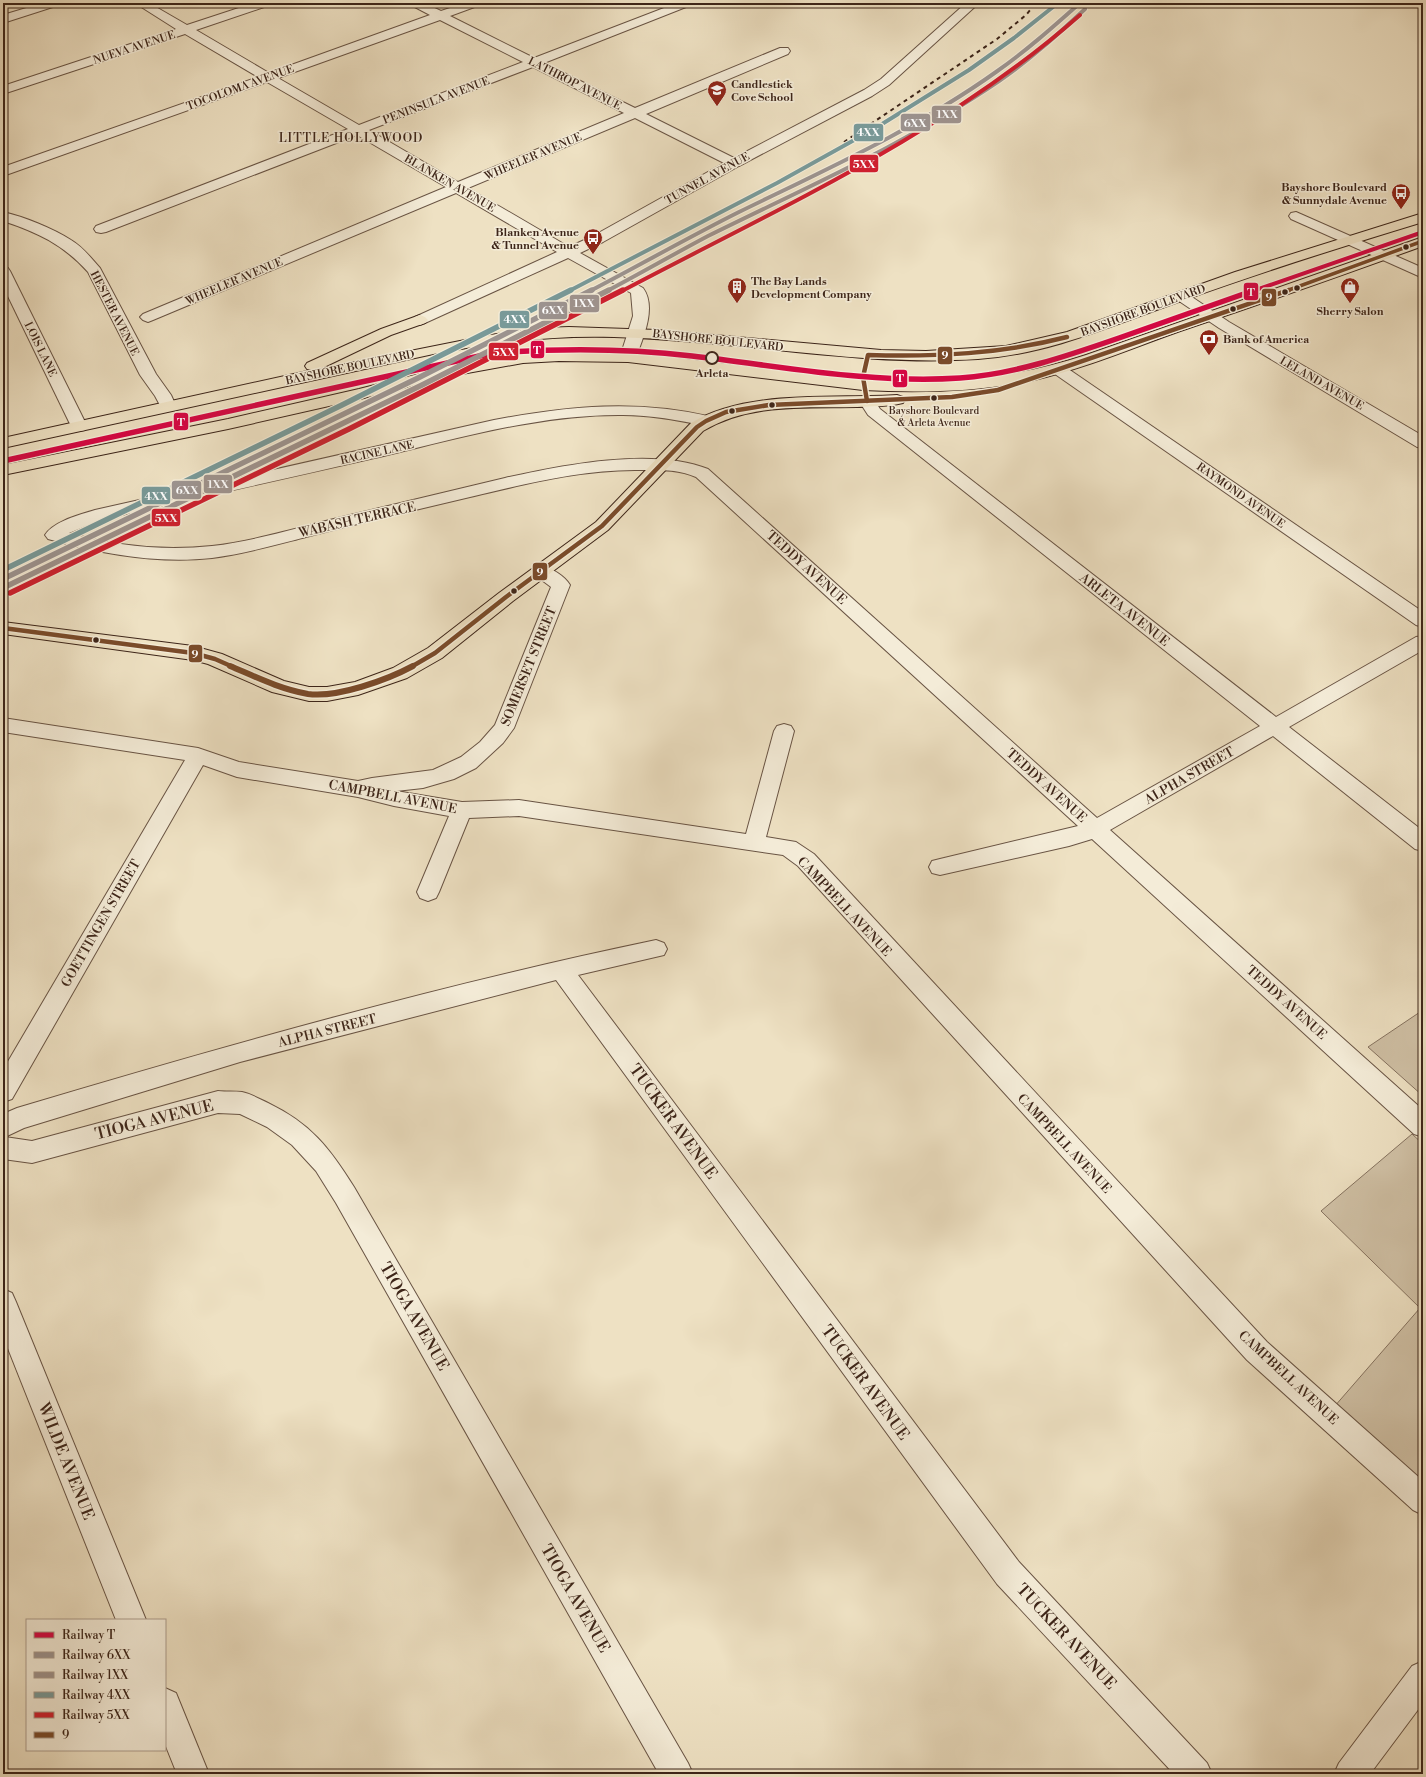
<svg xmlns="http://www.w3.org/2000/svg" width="1426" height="1777" viewBox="0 0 1426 1777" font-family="'Libre Bodoni',serif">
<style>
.green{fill:#d0c1a6;stroke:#867360}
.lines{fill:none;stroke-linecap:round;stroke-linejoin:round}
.minor-casing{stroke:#695444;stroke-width:2}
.major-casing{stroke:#3d2519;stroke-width:2}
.minor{fill:#f4ecd8;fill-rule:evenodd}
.major{fill:#eee1c3;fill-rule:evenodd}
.rail{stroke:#3d2519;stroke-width:2;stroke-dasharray:4 4;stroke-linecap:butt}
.bus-1-far2-casing{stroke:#f4ecd8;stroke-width:5.5}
.bus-1-far1-casing{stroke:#f4ecd8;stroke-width:7}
.bus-1-casing{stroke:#f4ecd8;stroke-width:9}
.bus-1-far2{stroke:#7a4b2a;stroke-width:3.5}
.bus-1-far1{stroke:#7a4b2a;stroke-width:4.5}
.bus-1{stroke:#7a4b2a;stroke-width:6}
.rail-1-far1-casing{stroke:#f4ecd8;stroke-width:6}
.rail-1-casing{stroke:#f4ecd8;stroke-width:8}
.rail-2-far1-casing{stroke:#f4ecd8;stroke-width:6}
.rail-2-casing{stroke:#f4ecd8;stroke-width:8}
.rail-3-far1-casing{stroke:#f4ecd8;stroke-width:6}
.rail-3-casing{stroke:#f4ecd8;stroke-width:8}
.rail-4-far1-casing{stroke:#f4ecd8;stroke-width:6}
.rail-4-casing{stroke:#f4ecd8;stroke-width:8}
.rail-5-far1-casing{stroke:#f4ecd8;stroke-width:6}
.rail-5-casing{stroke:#f4ecd8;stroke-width:8}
.rail-1-far1{stroke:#d40843;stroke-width:4}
.rail-1{stroke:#d40843;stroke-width:5.5}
.rail-2-far1{stroke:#9c938f;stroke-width:4}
.rail-2{stroke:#9c938f;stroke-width:5.5}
.rail-3-far1{stroke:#9e928c;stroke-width:4}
.rail-3{stroke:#9e928c;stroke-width:5.5}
.rail-4-far1{stroke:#799998;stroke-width:4}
.rail-4{stroke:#799998;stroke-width:5.5}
.rail-5-far1{stroke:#ce202f;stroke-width:4}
.rail-5{stroke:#ce202f;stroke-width:5.5}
.bus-dot{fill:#3d2519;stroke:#f4ecd8;stroke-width:1.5}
.stop-dot{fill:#f4ecd8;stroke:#3d2519;stroke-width:2}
.labels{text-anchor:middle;stroke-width:3;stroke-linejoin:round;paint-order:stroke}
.far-bus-label{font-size:10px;fill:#3d2519;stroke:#f4ecd8}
.far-street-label{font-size:11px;fill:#3d2519;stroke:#f4ecd8}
.far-poi-label{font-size:11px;font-weight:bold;fill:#3d2519;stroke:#f4ecd8;text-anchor:start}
.far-stop-label{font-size:11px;font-weight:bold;fill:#3d2519;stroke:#f4ecd8}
.far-neighbourhood-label{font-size:12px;letter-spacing:1px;fill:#3d2519;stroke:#f4ecd8}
.street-label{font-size:13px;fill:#3d2519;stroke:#f4ecd8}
.near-street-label{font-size:16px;fill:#3d2519;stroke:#f4ecd8}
.line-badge{stroke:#f4ecd8;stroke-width:1.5}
.badge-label{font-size:11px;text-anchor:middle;font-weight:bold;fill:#fff}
</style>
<rect width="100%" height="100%" fill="#eee1c3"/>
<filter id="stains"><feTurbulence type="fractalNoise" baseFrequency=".005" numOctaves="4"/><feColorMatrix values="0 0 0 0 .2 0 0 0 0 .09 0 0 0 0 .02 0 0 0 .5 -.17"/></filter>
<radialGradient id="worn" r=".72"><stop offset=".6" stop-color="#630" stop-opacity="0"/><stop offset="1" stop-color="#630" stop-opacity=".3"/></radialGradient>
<g class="green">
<path d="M1423 1010V1096L1368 1047Z"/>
<path d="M1412 1134 1423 1144V1486L1334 1407 1420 1308 1321 1211Z"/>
</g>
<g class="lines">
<defs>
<g id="minor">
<path d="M43 3H61L59 5 3 23V15Z"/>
<path d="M135 3H149L187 25 254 3H272L270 5 196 30 269 73 430 15 411 5 409 3H424L441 11 465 3H482L480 5 450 16 534 58 677 3H686L688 5 686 7 544 63 635 108 780 48H788L790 51 788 54 646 114 734 158 864 90 881 79 966 3H979L889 85 872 96 739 166 603 242 580 253 643 288C657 307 643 338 636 357L634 360 628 362 622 360 620 357 633 316 631 293 568 258 425 323 420 325 415 323 412 320 415 317 557 252 456 193 153 320 148 322 143 320 140 317 143 314 446 187 357 135 106 232 101 233 96 232 94 229 96 226 348 129 267 82 3 176V167L258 77 185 34 3 94V86L176 29ZM440 20 523 62 359 125 278 78ZM533 67 624 113 458 182 369 130ZM635 118 724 163 593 236 569 247 468 188Z"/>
<path d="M3 212C25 217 52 228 71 240 83 247 91 258 100 268L156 374 171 395 176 406 174 409 168 411 162 409 155 396 140 375 88 272C64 245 37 232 3 221Z"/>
<path d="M1296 212 1423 268V278L1291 219 1289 216 1291 213Z"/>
<path d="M3 267 8 268 10 271 87 426 85 430 79 431 73 430 71 426 3 286Z"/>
<path d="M1181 291 1186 293 1229 322 1423 436V448L1417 447 1219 328 1176 299 1173 296 1176 293Z"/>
<path d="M1058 364 1064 366 1423 612V627L1416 625 1052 372 1050 369 1052 366Z"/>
<path d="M867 396 873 398 880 409 1276 717 1416 637 1423 636V650L1289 727 1423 831V851L1415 849 1273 736 1110 830 1423 1110V1137L1414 1134 1092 839 1069 846 940 875 932 873 929 867 932 861 940 859 1078 826 696 477C678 469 659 470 640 470 582 469 526 484 470 497 415 510 360 523 306 537 275 545 244 554 212 558 157 564 101 554 48 539L45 535C54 521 79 515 95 510L494 420C569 406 637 399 712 417L714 421 712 425 706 426C678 420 651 415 623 415 537 414 453 440 370 459 280 480 190 500 100 520L69 533C114 546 165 551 212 546 256 541 299 527 342 517 396 504 451 491 505 478 562 465 653 447 708 469L1097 818 1260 726 868 415 859 401 861 398Z"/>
<path d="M541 565C551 568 565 576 570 585L514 728 503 743 476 768 454 779 423 788 396 791 462 802 519 800 746 834 774 731 777 726 784 724 791 726 794 731 766 837 796 842 814 854 1267 1342 1423 1481V1515L1413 1510 1247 1360 798 866 783 855 519 816 469 818 439 892 436 898 428 901 420 898 417 892 449 816 394 806 358 797 237 777 203 765 12 1099 3 1102V1070L185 760 3 732V718L198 748 239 762 358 781 372 778 433 770 461 757 480 742 495 725 551 587 535 575 532 571 535 567Z"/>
<path d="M656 940 664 943 667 949 664 955 578 975 1019 1562 1207 1763 1212 1774H1174L997 1584 556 980 240 1062 24 1128 5 1137 32 1141 218 1091C226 1092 235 1091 242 1092 251 1094 260 1099 268 1103 311 1124 329 1147 354 1187L688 1763 693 1774H659L336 1203 316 1171 292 1145 267 1127 240 1114 218 1113 32 1163 3 1159V1114L17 1108C228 1045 440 985 656 940Z"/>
<path d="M3 1289 12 1293 16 1302 146 1620H116L3 1336Z"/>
<path d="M1423 1661V1703L1370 1774H1334L1339 1763 1412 1666Z"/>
<path d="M165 1688 176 1693 209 1774H177L165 1744Z"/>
</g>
<g id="major">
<path d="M1423 213V222C1344 246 1265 271 1187 299 1118 323 1052 354 978 359 856 367 736 340 614 337 554 335 496 342 438 353L3 448V438L312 370 307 369 305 366 307 363 381 329 420 315 425 317 428 320 425 323 391 335 320 369 490 335 542 328 569 327 658 330 881 350 926 351 1006 346 1067 332 1235 272Z"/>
<path d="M1423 237V246C1348 273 1273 300 1198 325 1143 343 1091 367 1034 380 978 392 920 393 863 390L628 362 559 361 523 363 451 376 360 399 228 429 3 475V465L228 419 359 389 450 366 523 353 559 351 628 352 863 380C941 384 1011 380 1086 355Z"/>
<path d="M897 395 903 397 905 400 903 403C888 407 872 406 857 407 806 408 749 403 703 431L608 530 513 601 442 658 407 678 358 695 327 701H309L272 692 208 664 193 660 3 634V622L193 646 222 654 284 681 309 687H327L355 682 393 668 428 648 499 593 596 522 691 423C748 389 832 399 897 395Z"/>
</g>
</defs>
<use href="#minor" class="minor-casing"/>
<use href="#major" class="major-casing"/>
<use href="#minor" class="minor"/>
<use href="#major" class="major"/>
<path class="rail" d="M844 142 997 39 1026 15 1036 3"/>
<defs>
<path id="bus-1-far2" d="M1286 291 1423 241"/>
<g id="bus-1-far1">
<path d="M867 401 863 377 868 355C936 357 1001 354 1067 337"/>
<path d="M3 628 193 653 215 659 233 667"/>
<path d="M411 667 435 653 506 597 602 526 697 427 706 421 726 412 769 405 952 397 998 390 1289 290"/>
</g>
<path id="bus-1" d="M230 666C256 677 280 689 308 694 337 698 387 680 413 666"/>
</defs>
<use href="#bus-1-far2" class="bus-1-far2-casing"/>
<use href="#bus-1-far1" class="bus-1-far1-casing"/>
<use href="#bus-1" class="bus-1-casing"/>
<use href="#bus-1-far2" class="bus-1-far2"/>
<use href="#bus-1-far1" class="bus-1-far1"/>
<use href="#bus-1" class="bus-1"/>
<defs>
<path id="rail-1-far1" d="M1253 291 1423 232"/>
<path id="rail-1" d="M3 461 493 353C560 348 625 348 692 356 781 366 870 384 960 378 1015 374 1067 356 1119 338 1164 322 1210 306 1255 290"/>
<path id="rail-2-far1" d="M590 291C640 265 689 237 739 212 827 169 916 129 996 72 1026 51 1053 27 1080 3"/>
<path id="rail-2" d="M3 579 418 378 592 290"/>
<path id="rail-3-far1" d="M607 291C641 273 674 254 708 236 807 187 908 143 999 81 1030 60 1058 34 1085 9"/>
<path id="rail-3" d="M7 586 422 385 609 290"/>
<path id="rail-4-far1" d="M569 291 777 183 874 129 969 70 1014 38 1058 3"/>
<path id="rail-4" d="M3 570 342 405 571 290"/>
<path id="rail-5-far1" d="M622 291C779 208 945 134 1080 15"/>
<path id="rail-5" d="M10 593 349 429 623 290"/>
</defs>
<use href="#rail-1-far1" class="rail-1-far1-casing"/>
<use href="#rail-1" class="rail-1-casing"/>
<use href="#rail-2-far1" class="rail-2-far1-casing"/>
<use href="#rail-2" class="rail-2-casing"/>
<use href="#rail-3-far1" class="rail-3-far1-casing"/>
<use href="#rail-3" class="rail-3-casing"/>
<use href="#rail-4-far1" class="rail-4-far1-casing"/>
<use href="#rail-4" class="rail-4-casing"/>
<use href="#rail-5-far1" class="rail-5-far1-casing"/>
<use href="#rail-5" class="rail-5-casing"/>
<use href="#rail-1-far1" class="rail-1-far1"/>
<use href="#rail-1" class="rail-1"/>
<use href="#rail-2-far1" class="rail-2-far1"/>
<use href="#rail-2" class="rail-2"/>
<use href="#rail-3-far1" class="rail-3-far1"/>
<use href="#rail-3" class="rail-3"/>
<use href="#rail-4-far1" class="rail-4-far1"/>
<use href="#rail-4" class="rail-4"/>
<use href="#rail-5-far1" class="rail-5-far1"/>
<use href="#rail-5" class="rail-5"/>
</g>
<defs>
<symbol id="school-pin" viewBox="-11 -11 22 30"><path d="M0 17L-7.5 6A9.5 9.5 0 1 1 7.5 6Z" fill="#8f2418" stroke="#f4ecd8"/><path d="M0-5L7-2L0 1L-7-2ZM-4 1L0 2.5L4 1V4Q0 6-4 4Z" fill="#fff"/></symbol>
<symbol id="bus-pin" viewBox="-11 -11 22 30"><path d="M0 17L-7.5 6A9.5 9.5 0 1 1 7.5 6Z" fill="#8f2418" stroke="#f4ecd8"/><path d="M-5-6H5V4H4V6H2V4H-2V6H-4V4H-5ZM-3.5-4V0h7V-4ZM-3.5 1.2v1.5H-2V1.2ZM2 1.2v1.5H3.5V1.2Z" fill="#fff"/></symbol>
<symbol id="building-pin" viewBox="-11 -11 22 30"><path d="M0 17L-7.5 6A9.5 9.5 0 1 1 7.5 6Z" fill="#8f2418" stroke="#f4ecd8"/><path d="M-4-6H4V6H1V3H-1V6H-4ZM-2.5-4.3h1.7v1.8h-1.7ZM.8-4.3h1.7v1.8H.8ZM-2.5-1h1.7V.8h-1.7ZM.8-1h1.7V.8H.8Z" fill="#fff"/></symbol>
<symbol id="shop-pin" viewBox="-11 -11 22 30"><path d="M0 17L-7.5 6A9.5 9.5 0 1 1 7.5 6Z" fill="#8f2418" stroke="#f4ecd8"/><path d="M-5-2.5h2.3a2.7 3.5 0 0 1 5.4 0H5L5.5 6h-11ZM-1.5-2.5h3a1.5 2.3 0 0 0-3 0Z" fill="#fff"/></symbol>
<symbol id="bank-pin" viewBox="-11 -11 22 30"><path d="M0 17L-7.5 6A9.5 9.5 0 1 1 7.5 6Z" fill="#8f2418" stroke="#f4ecd8"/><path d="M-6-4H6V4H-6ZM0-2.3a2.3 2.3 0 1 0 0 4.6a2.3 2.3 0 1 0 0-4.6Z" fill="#fff"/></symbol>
</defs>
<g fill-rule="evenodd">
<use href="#school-pin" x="706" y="79" width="22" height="30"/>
<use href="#bus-pin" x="1390" y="182" width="22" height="30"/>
<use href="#bus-pin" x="582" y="227" width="22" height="30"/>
<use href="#building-pin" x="726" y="276" width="22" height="30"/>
<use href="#shop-pin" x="1339" y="276" width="22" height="30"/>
<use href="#bank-pin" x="1198" y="328" width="22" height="30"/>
</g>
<g class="bus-dot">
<circle cx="1406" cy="247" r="3.5"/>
<circle cx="1297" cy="288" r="3.5"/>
<circle cx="1285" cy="292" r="3.5"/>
<circle cx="1233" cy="309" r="3.5"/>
<circle cx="934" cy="398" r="3.5"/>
<circle cx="772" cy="405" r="3.5"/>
<circle cx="732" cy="411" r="3.5"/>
<circle cx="514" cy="591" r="3.5"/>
<circle cx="96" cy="640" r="3.5"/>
</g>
<circle class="stop-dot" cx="712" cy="358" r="6"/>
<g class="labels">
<g class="far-bus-label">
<text x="934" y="414">Bayshore Boulevard<tspan x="934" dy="12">&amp; Arleta Avenue</tspan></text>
</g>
<g class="far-street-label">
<text transform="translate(134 47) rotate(-18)" y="4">NUEVA AVENUE</text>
<text transform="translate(575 83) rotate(27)" y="4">LATHROP AVENUE</text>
<text transform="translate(240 87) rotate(-20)" y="4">TOCOLOMA AVENUE</text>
<text transform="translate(436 100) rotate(-21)" y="4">PENINSULA AVENUE</text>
<text transform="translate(533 156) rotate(-23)" y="4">WHEELER AVENUE</text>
<text transform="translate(707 178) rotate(-29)" y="4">TUNNEL AVENUE</text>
<text transform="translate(450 183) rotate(30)" y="4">BLANKEN AVENUE</text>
<text transform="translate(234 281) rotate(-23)" y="4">WHEELER AVENUE</text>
<text transform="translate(1143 310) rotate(-20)" y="4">BAYSHORE BOULEVARD</text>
<text transform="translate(115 313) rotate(63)" y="4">HESTER AVENUE</text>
<text transform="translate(718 340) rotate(6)" y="4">BAYSHORE BOULEVARD</text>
<text transform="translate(41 349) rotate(64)" y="4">LOIS LANE</text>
<text transform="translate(350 367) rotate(-12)" y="4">BAYSHORE BOULEVARD</text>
<text transform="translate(1322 383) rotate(30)" y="4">LELAND AVENUE</text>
<text transform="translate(377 452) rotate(-13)" y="4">RACINE LANE</text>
<text transform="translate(1241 495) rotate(35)" y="4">RAYMOND AVENUE</text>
</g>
<g class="far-poi-label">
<text x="731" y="88">Candlestick<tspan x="731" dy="13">Cove School</tspan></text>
<text x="1387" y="191" text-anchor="end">Bayshore Boulevard<tspan x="1387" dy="13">&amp; Sunnydale Avenue</tspan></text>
<text x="579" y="236" text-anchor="end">Blanken Avenue<tspan x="579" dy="13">&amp; Tunnel Avenue</tspan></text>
<text x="751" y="285">The Bay Lands<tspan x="751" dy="13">Development Company</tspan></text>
<text x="1350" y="315" text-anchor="middle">Sherry Salon</text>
<text x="1223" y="343">Bank of America</text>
</g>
<g class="far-stop-label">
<text x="712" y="377">Arleta</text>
</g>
<g class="far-neighbourhood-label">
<text x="351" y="142">LITTLE HOLLYWOOD</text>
</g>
<g class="street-label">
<text transform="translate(357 519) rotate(-13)" y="5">WABASH TERRACE</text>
<text transform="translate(807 567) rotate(42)" y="5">TEDDY AVENUE</text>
<text transform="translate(1125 609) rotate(38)" y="5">ARLETA AVENUE</text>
<text transform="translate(528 666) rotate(-68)" y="5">SOMERSET STREET</text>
<text transform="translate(1189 775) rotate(-30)" y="5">ALPHA STREET</text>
<text transform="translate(1047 785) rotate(42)" y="5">TEDDY AVENUE</text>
<text transform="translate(393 796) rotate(11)" y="5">CAMPBELL AVENUE</text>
<text transform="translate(845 906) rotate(47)" y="5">CAMPBELL AVENUE</text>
<text transform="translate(100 923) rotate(-60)" y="5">GOETTINGEN STREET</text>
<text transform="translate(1287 1002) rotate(42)" y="5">TEDDY AVENUE</text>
<text transform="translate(327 1030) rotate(-14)" y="5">ALPHA STREET</text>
<text transform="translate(1065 1143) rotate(47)" y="5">CAMPBELL AVENUE</text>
<text transform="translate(1289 1377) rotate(43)" y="5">CAMPBELL AVENUE</text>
</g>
<g class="near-street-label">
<text transform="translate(154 1119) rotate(-14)" y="6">TIOGA AVENUE</text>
<text transform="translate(674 1121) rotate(54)" y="6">TUCKER AVENUE</text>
<text transform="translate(415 1316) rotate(60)" y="6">TIOGA AVENUE</text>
<text transform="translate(866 1382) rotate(54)" y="6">TUCKER AVENUE</text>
<text transform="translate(67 1461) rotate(68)" y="6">WILDE AVENUE</text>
<text transform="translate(576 1598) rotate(60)" y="6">TIOGA AVENUE</text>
<text transform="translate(1067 1636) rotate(47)" y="6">TUCKER AVENUE</text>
</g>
</g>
<g class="line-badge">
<rect x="931" y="105" width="31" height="19" rx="4" fill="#9e928c"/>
<rect x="900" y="113" width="31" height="19" rx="4" fill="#9c938f"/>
<rect x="853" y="123" width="31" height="19" rx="4" fill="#799998"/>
<rect x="849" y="154" width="30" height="19" rx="4" fill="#ce202f"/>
<rect x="1243" y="282" width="16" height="19" rx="4" fill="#d40843"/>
<rect x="1261" y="288" width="16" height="19" rx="4" fill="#7a4b2a"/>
<rect x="569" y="294" width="31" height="19" rx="4" fill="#9e928c"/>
<rect x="538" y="301" width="30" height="19" rx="4" fill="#9c938f"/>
<rect x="499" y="310" width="31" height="19" rx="4" fill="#799998"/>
<rect x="530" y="340" width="15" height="19" rx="4" fill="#d40843"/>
<rect x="488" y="342" width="31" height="19" rx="4" fill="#ce202f"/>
<rect x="937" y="346" width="16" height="19" rx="4" fill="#7a4b2a"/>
<rect x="892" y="369" width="16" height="19" rx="4" fill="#d40843"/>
<rect x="173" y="412" width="16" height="19" rx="4" fill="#d40843"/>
<rect x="203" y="474" width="30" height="20" rx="4" fill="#9e928c"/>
<rect x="171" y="480" width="31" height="20" rx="4" fill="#9c938f"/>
<rect x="141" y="486" width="30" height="19" rx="4" fill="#799998"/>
<rect x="151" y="508" width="30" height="19" rx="4" fill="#ce202f"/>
<rect x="532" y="562" width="16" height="19" rx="4" fill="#7a4b2a"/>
<rect x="188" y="644" width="15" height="19" rx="4" fill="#7a4b2a"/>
</g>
<g class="badge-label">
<text x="947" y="118">1XX</text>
<text x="915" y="127">6XX</text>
<text x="868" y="136">4XX</text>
<text x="864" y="168">5XX</text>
<text x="1251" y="296">T</text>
<text x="1269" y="301">9</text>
<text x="584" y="307">1XX</text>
<text x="553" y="314">6XX</text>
<text x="515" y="323">4XX</text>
<text x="537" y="354">T</text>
<text x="504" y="356">5XX</text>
<text x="945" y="359">9</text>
<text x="900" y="382">T</text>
<text x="181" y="426">T</text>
<text x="218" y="488">1XX</text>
<text x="187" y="494">6XX</text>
<text x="156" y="500">4XX</text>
<text x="166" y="522">5XX</text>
<text x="540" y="576">9</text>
<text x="195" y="658">9</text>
</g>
<rect width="1426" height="1777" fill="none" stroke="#eee1c3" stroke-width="16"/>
<rect x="4" y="4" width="1418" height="1769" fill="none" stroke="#3d2519" stroke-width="2"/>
<rect x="8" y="8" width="1410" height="1761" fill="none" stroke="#3d2519"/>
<rect x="26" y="1619" width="140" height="132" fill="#f4ecd8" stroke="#ab9c8c"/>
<rect x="34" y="1632" width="20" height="6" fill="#d40843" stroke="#ab9c8c"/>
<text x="62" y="1639" font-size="12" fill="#3d2519">Railway T</text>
<rect x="34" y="1652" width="20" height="6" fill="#9c938f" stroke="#ab9c8c"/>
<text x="62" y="1659" font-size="12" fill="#3d2519">Railway 6XX</text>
<rect x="34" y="1672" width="20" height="6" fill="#9e928c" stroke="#ab9c8c"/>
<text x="62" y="1679" font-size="12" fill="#3d2519">Railway 1XX</text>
<rect x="34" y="1692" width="20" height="6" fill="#799998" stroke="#ab9c8c"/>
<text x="62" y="1699" font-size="12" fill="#3d2519">Railway 4XX</text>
<rect x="34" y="1712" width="20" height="6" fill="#ce202f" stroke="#ab9c8c"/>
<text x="62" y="1719" font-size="12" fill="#3d2519">Railway 5XX</text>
<rect x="34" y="1732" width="20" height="6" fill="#7a4b2a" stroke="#ab9c8c"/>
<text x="62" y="1739" font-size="12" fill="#3d2519">9</text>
<rect width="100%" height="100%" filter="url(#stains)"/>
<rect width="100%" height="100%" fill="url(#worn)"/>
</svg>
